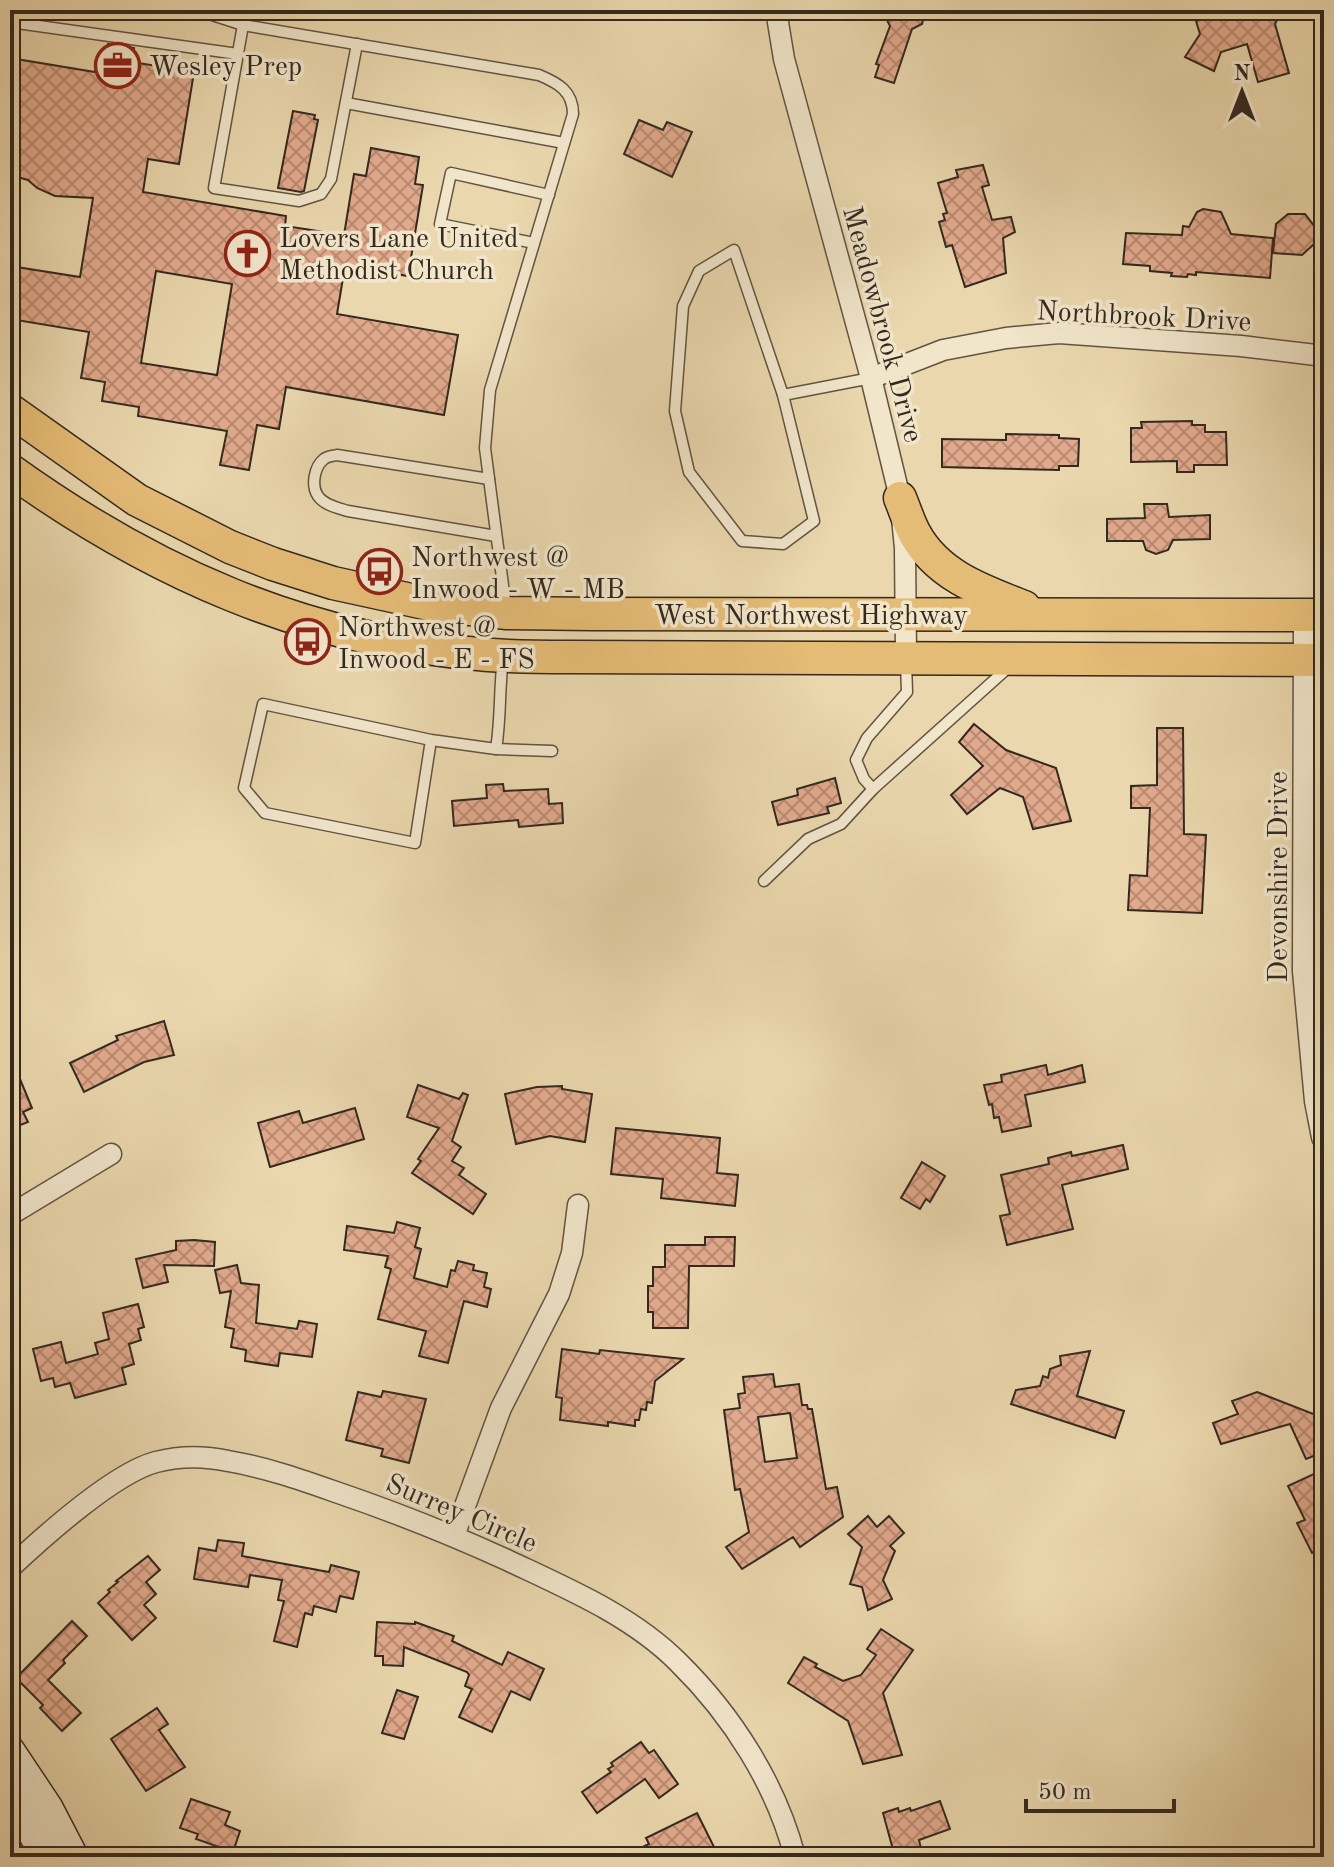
<svg xmlns="http://www.w3.org/2000/svg" width="1334" height="1867" viewBox="0 0 1334 1867" font-family="'Old Standard TT',serif">
<style>
.building{fill:url(#building-cross-hatch);stroke:#33291f;stroke-width:2;fill-rule:evenodd}
.lines{fill:none;stroke-linecap:round;stroke-linejoin:round}
.service-casing{stroke:#615442;stroke-width:13}
.minor-casing{stroke:#615442;stroke-width:23}
.tertiary-casing{stroke:#615442;stroke-width:27}
.secondary-casing{stroke:#33291f;stroke-width:31}
.primary-casing{stroke:#33291f;stroke-width:35}
.service{stroke:#f1e5ca;stroke-width:10}
.minor{stroke:#f1e5ca;stroke-width:20}
.tertiary{stroke:#f1e5ca;stroke-width:24}
.secondary{stroke:#f1e5ca;stroke-width:28}
.primary{stroke:#e5bc76;stroke-width:32}
.labels{text-anchor:middle;stroke-width:7;stroke-linejoin:round;paint-order:stroke}
.poi-label{font-size:28px;fill:#33291f;stroke:#f1e5ca;text-anchor:start}
.street-label{font-size:28px;fill:#33291f;stroke:#f1e5ca}
</style>
<defs>
<pattern id="building-cross-hatch" width="8" height="8" patternUnits="userSpaceOnUse" patternTransform="scale(2)"><rect width="8" height="8" fill="#e2aa8c"/><path d="M0 0l8 8M0 8l8-8" fill="none" stroke="#b88a72"/></pattern>
</defs>
<rect width="100%" height="100%" fill="#ead7ad"/>
<filter id="stains"><feTurbulence type="fractalNoise" baseFrequency=".0025" numOctaves="4"/><feColorMatrix values="0 0 0 0 .2 0 0 0 0 .09 0 0 0 0 .02 0 0 0 .5 -.17"/></filter>
<radialGradient id="worn" r=".72"><stop offset=".6" stop-color="#630" stop-opacity="0"/><stop offset="1" stop-color="#630" stop-opacity=".3"/></radialGradient>
<g class="building">
<path d="M882 10H926L922 24 912 29 894 83 875 77 879 65 876 64 890 26Z"/>
<path d="M1219 10H1282L1275 24 1289 73 1258 82 1247 44 1221 52 1214 71 1185 57 1200 34 1196 21 1220 14Z"/>
<path d="M108 44 134 48 132 62 194 72 179 164 148 159 143 192 286 216 285 226 344 235 354 174 366 176 371 148 419 157 415 184 423 185 408 276 345 266 337 314 458 335 444 415 286 387 279 429 257 425 249 470 220 465 227 431 138 416 139 407 102 401 105 382 81 378 89 332 10 319V266L80 277 93 198 55 196 37 188 28 180 10 175V58L95 72 97 59 106 60ZM156 271 232 284 217 375 141 363Z"/>
<path d="M293 111 315 115 314 119 318 120 304 191 301 192 278 188Z"/>
<path d="M639 120 663 130 667 122 692 132 672 177 624 154Z"/>
<path d="M983 165 989 185 982 187 992 220 1011 217 1015 232 1003 238 1006 273 965 287 952 245 946 247 939 222 945 220 943 214 947 213 938 183 958 177 956 170Z"/>
<path d="M1203 209 1221 212 1231 234 1273 238 1270 278 1196 272V275L1188 274 1187 277 1171 276 1172 273 1150 271V266L1123 264 1126 233 1182 235 1183 226 1189 227 1197 212Z"/>
<path d="M1288 214H1305L1315 227 1314 244 1302 255 1273 253 1276 224Z"/>
<path d="M1192 421V425H1205V432H1226L1227 465H1194V472H1177V461L1131 462V428H1142L1141 422Z"/>
<path d="M1006 434 1059 435V438L1079 439 1078 466H1059V470L942 467V439L1006 440Z"/>
<path d="M1144 504H1167L1169 517 1210 515V539L1173 540 1168 550 1156 554 1146 550 1143 541H1107V519L1145 518Z"/>
<path d="M974 724 1006 750 1056 768 1071 821 1033 829 1023 797 1000 788 967 814 951 795 983 766 959 742Z"/>
<path d="M1157 728H1183L1184 834 1206 835 1202 913 1128 910 1130 875 1147 876 1150 808H1131V786L1157 785Z"/>
<path d="M835 778 841 803 827 807 829 813 778 825 772 802 798 795 797 789Z"/>
<path d="M503 784 504 791 548 789 549 804 562 803 563 823 519 827 518 820 454 826 452 801 487 798 486 785Z"/>
<path d="M164 1021 174 1055 144 1062 84 1092 70 1063 118 1040 116 1036Z"/>
<path d="M10 1055 32 1108 23 1112 28 1122 10 1129Z"/>
<path d="M1046 1065 1048 1075 1082 1065 1085 1082 1025 1095 1031 1126 1002 1132 999 1117 994 1118 992 1104 989 1105 984 1085 1002 1082 1001 1075Z"/>
<path d="M418 1085 459 1099 463 1093 468 1095 452 1141 461 1147 452 1161 464 1168 459 1175 486 1194 473 1214 412 1173 421 1161 418 1159 439 1128 407 1117Z"/>
<path d="M562 1086V1089L592 1094 585 1142 550 1136 516 1144 505 1094 537 1087Z"/>
<path d="M355 1108 364 1139 270 1167 258 1123 299 1111 303 1123Z"/>
<path d="M616 1128 720 1138 717 1173 738 1175 735 1206 661 1198 663 1179 611 1174Z"/>
<path d="M1123 1145 1128 1169 1062 1185 1073 1229 1007 1245 1000 1216 1010 1214 1001 1175 1049 1164 1048 1158 1071 1152 1072 1156Z"/>
<path d="M922 1162 945 1176 930 1202 926 1199 920 1209 901 1198Z"/>
<path d="M397 1222 420 1228 415 1247 421 1249 414 1278 447 1287 451 1270 455 1271 458 1261 474 1265 473 1270 487 1273 484 1287 491 1289 487 1307 464 1301 448 1363 419 1356 426 1331 378 1319 391 1269 385 1267 388 1256 344 1250 347 1226 394 1233Z"/>
<path d="M705 1237H735L734 1266H689L688 1328H653V1312H648V1286H653V1267H665V1245H705Z"/>
<path d="M194 1240 215 1242 214 1266 164 1265 168 1282 143 1288 136 1259 176 1250V1241Z"/>
<path d="M237 1265 241 1283 259 1285 256 1323 297 1329 299 1321 317 1324 312 1357 280 1353 278 1366 245 1361 246 1350 231 1347 234 1329 225 1327 231 1291 220 1293 215 1270Z"/>
<path d="M138 1304 144 1327 138 1329 141 1340 129 1344 134 1364 122 1368 126 1384 75 1398 70 1383 55 1387 53 1378 41 1381 33 1349 61 1342 66 1363 98 1354 95 1343 109 1339 103 1313Z"/>
<path d="M562 1349 599 1354 600 1350 683 1359 655 1381 652 1403 647 1402 646 1410 641 1409 639 1420H635V1426L608 1422V1426L560 1420 562 1398 556 1397Z"/>
<path d="M1090 1351 1077 1396 1124 1411 1115 1438 1011 1404 1016 1390 1040 1386 1043 1376 1048 1378 1050 1369 1061 1365 1060 1356Z"/>
<path d="M773 1374 775 1387 799 1384 802 1405H807L808 1409H812L826 1489 837 1487 843 1517 800 1547 793 1537 742 1569 726 1547 749 1532 740 1489 735 1490 724 1410 740 1408 738 1394 745 1393 743 1377ZM790 1413 797 1458 765 1462 758 1417Z"/>
<path d="M383 1391 426 1399 409 1463 381 1456 383 1449 346 1440 358 1392 381 1397Z"/>
<path d="M1257 1392 1316 1415 1324 1436V1452L1306 1459 1290 1424 1221 1444 1213 1423 1238 1414 1232 1401Z"/>
<path d="M1316 1473 1324 1488V1547L1312 1553 1297 1523 1305 1520 1288 1486Z"/>
<path d="M868 1516 877 1527 889 1516 904 1533 890 1546 895 1551 883 1580 892 1599 868 1610 862 1587 850 1584 862 1547 848 1534Z"/>
<path d="M218 1540 244 1543 242 1556 329 1572 331 1565 359 1572 353 1599 340 1596 336 1612 314 1606 312 1615 305 1613 297 1647 274 1641 284 1601 278 1600 282 1580 250 1575 248 1587 194 1579 199 1548 216 1551Z"/>
<path d="M148 1556 160 1570 146 1582 156 1594 144 1605 156 1618 132 1640 98 1603 110 1592 108 1590 118 1582 116 1581Z"/>
<path d="M72 1621 87 1636 63 1660 65 1663 48 1680 81 1713 62 1731 40 1708 43 1705 16 1678Z"/>
<path d="M377 1622 415 1624V1622L454 1636 452 1641 502 1665 508 1652 544 1669 530 1700 511 1691 492 1732 459 1717 472 1689 465 1686 469 1675 467 1672 404 1647 403 1666 383 1665V1656H375Z"/>
<path d="M881 1629 913 1650 883 1693 902 1755 863 1764 848 1721 788 1683 804 1657 817 1664 815 1667 843 1681 861 1675 876 1655 867 1649Z"/>
<path d="M397 1690 418 1697 404 1739 382 1733Z"/>
<path d="M157 1708 168 1724 159 1730 185 1767 146 1791 111 1739Z"/>
<path d="M641 1742 649 1753 654 1750 678 1784 659 1798 645 1779 597 1813 582 1792 611 1772 608 1769 613 1766 611 1763Z"/>
<path d="M191 1799 230 1812 225 1825 240 1831 233 1852 196 1839 198 1834 180 1828Z"/>
<path d="M940 1801 950 1829 919 1840 923 1857H895L883 1813 898 1808 899 1812 910 1808 911 1811Z"/>
<path d="M697 1813 719 1857H622L649 1844 646 1838Z"/>
</g>
<g class="lines">
<defs>
<g id="service">
<path d="M197 10 243 25 539 75C558 83 573 91 573 114L490 390 485 448 506 608"/>
<path d="M10 22 238 54"/>
<path d="M243 25 214 188 299 201 321 194 331 179 357 44"/>
<path d="M346 103 564 143"/>
<path d="M534 243 440 224 451 173 549 195"/>
<path d="M734 250 783 395 814 521 783 544 742 541 689 472 675 411 683 306 699 271Z"/>
<path d="M783 395 871 378"/>
<path d="M489 479 337 455C333 456 328 456 324 459 314 467 311 486 318 496 324 505 338 508 348 511L496 536"/>
<path d="M906 663 907 692 867 738 856 760 864 779 873 789 1010 666"/>
<path d="M431 740 263 704 244 788 265 813 415 843 431 740 496 749C501 719 499 689 503 658"/>
<path d="M496 749 552 751"/>
<path d="M764 881 808 839 841 824 873 789"/>
</g>
<g id="minor">
<path d="M776 10 784 59 871 378 900 498 905 548 906 657"/>
<path d="M871 378 943 350 1006 338 1059 333 1241 346 1324 356"/>
<path d="M1306 892H1324"/>
<path d="M10 1215 111 1154"/>
<path d="M454 1536 501 1408 559 1294 572 1253 578 1205"/>
<path d="M10 1568C42 1538 114 1473 156 1462 179 1456 205 1456 228 1461 264 1467 299 1479 333 1491 392 1511 450 1534 507 1560 566 1588 631 1615 678 1662 732 1715 776 1784 795 1857"/>
</g>
<path id="tertiary" d="M1306 615 1305 971 1317 1101 1324 1137"/>
<g id="secondary">
<path d="M10 1750 48 1807 74 1857"/>
<path d="M10 1795 46 1857"/>
</g>
<g id="primary">
<path d="M10 410 137 500 230 547 273 564 333 583 434 605 507 613 594 614 1324 615"/>
<path d="M10 470C152 572 302 639 478 654 508 657 539 657 569 657L1324 660"/>
<path d="M900 498C905 510 909 523 915 534 938 576 983 591 1024 607"/>
</g>
</defs>
<use href="#service" class="service-casing"/>
<use href="#minor" class="minor-casing"/>
<use href="#tertiary" class="tertiary-casing"/>
<use href="#secondary" class="secondary-casing"/>
<use href="#primary" class="primary-casing"/>
<use href="#service" class="service"/>
<use href="#minor" class="minor"/>
<use href="#tertiary" class="tertiary"/>
<use href="#secondary" class="secondary"/>
<use href="#primary" class="primary"/>
</g>
<defs>
<symbol id="office-ring" viewBox="-11 -11 22 22"><circle r="9.5" fill="#f1e5ca" stroke="#8f2418" stroke-width="1.5"/><path d="M-6-3h4V-5.5h4V-3h4V5H-6ZM-1-4.5V-3h2v-1.5ZM-6 0V1H6V0Z" fill="#8f2418"/></symbol>
<symbol id="church-ring" viewBox="-11 -11 22 22"><circle r="9.5" fill="#f1e5ca" stroke="#8f2418" stroke-width="1.5"/><path d="M-1.2-6h2.4v3.5h3.3v2.4h-3.3V6h-2.4V-.1h-3.3v-2.4h3.3Z" fill="#8f2418"/></symbol>
<symbol id="bus-ring" viewBox="-11 -11 22 22"><circle r="9.5" fill="#f1e5ca" stroke="#8f2418" stroke-width="1.5"/><path d="M-5-6H5V4H4V6H2V4H-2V6H-4V4H-5ZM-3.5-4V0h7V-4ZM-3.5 1.2v1.5H-2V1.2ZM2 1.2v1.5H3.5V1.2Z" fill="#8f2418"/></symbol>
</defs>
<g fill-rule="evenodd">
<use href="#office-ring" x="92" y="40" width="51" height="51"/>
<use href="#church-ring" x="222" y="228" width="51" height="51"/>
<use href="#bus-ring" x="354" y="546" width="51" height="51"/>
<use href="#bus-ring" x="282" y="616" width="51" height="51"/>
</g>
<g class="labels">
<g class="poi-label">
<text x="149" y="75">Wesley Prep</text>
<text x="279" y="247">Lovers Lane United<tspan x="279" dy="32">Methodist Church</tspan></text>
<text x="411" y="566">Northwest @<tspan x="411" dy="32">Inwood - W - MB</tspan></text>
<text x="338" y="636">Northwest @<tspan x="338" dy="32">Inwood - E - FS</tspan></text>
</g>
<g class="street-label">
<text transform="translate(1144 315) rotate(3)" y="10">Northbrook Drive</text>
<text transform="translate(884 324) rotate(75)" y="10">Meadowbrook Drive</text>
<text x="811" y="624">West Northwest Highway</text>
<text transform="translate(1277 877) rotate(-90)" y="10">Devonshire Drive</text>
<text transform="translate(462 1512) rotate(23)" y="10">Surrey Circle</text>
</g>
</g>
<rect width="1334" height="1867" fill="none" stroke="#ead7ad" stroke-width="40"/>
<rect x="12" y="12" width="1310" height="1843" fill="none" stroke="#33291f" stroke-width="4"/>
<rect x="20" y="20" width="1294" height="1827" fill="none" stroke="#33291f" stroke-width="2"/>
<g transform="translate(1242 92)" stroke="#f1e5ca" stroke-width="6" paint-order="stroke">
<path d="M0-6L14 30L0 20L-14 30Z" fill="#33291f"/>
<text y="-12" font-size="22" font-weight="bold" text-anchor="middle" fill="#33291f">N</text>
</g>
<path d="M1026 1799v12h148v-12" fill="none" stroke="#33291f" stroke-width="4"/>
<text x="1038" y="1799" font-size="24" fill="#33291f" stroke="#f1e5ca" stroke-width="6" paint-order="stroke">50 m</text>
<rect width="100%" height="100%" filter="url(#stains)"/>
<rect width="100%" height="100%" fill="url(#worn)"/>
</svg>
